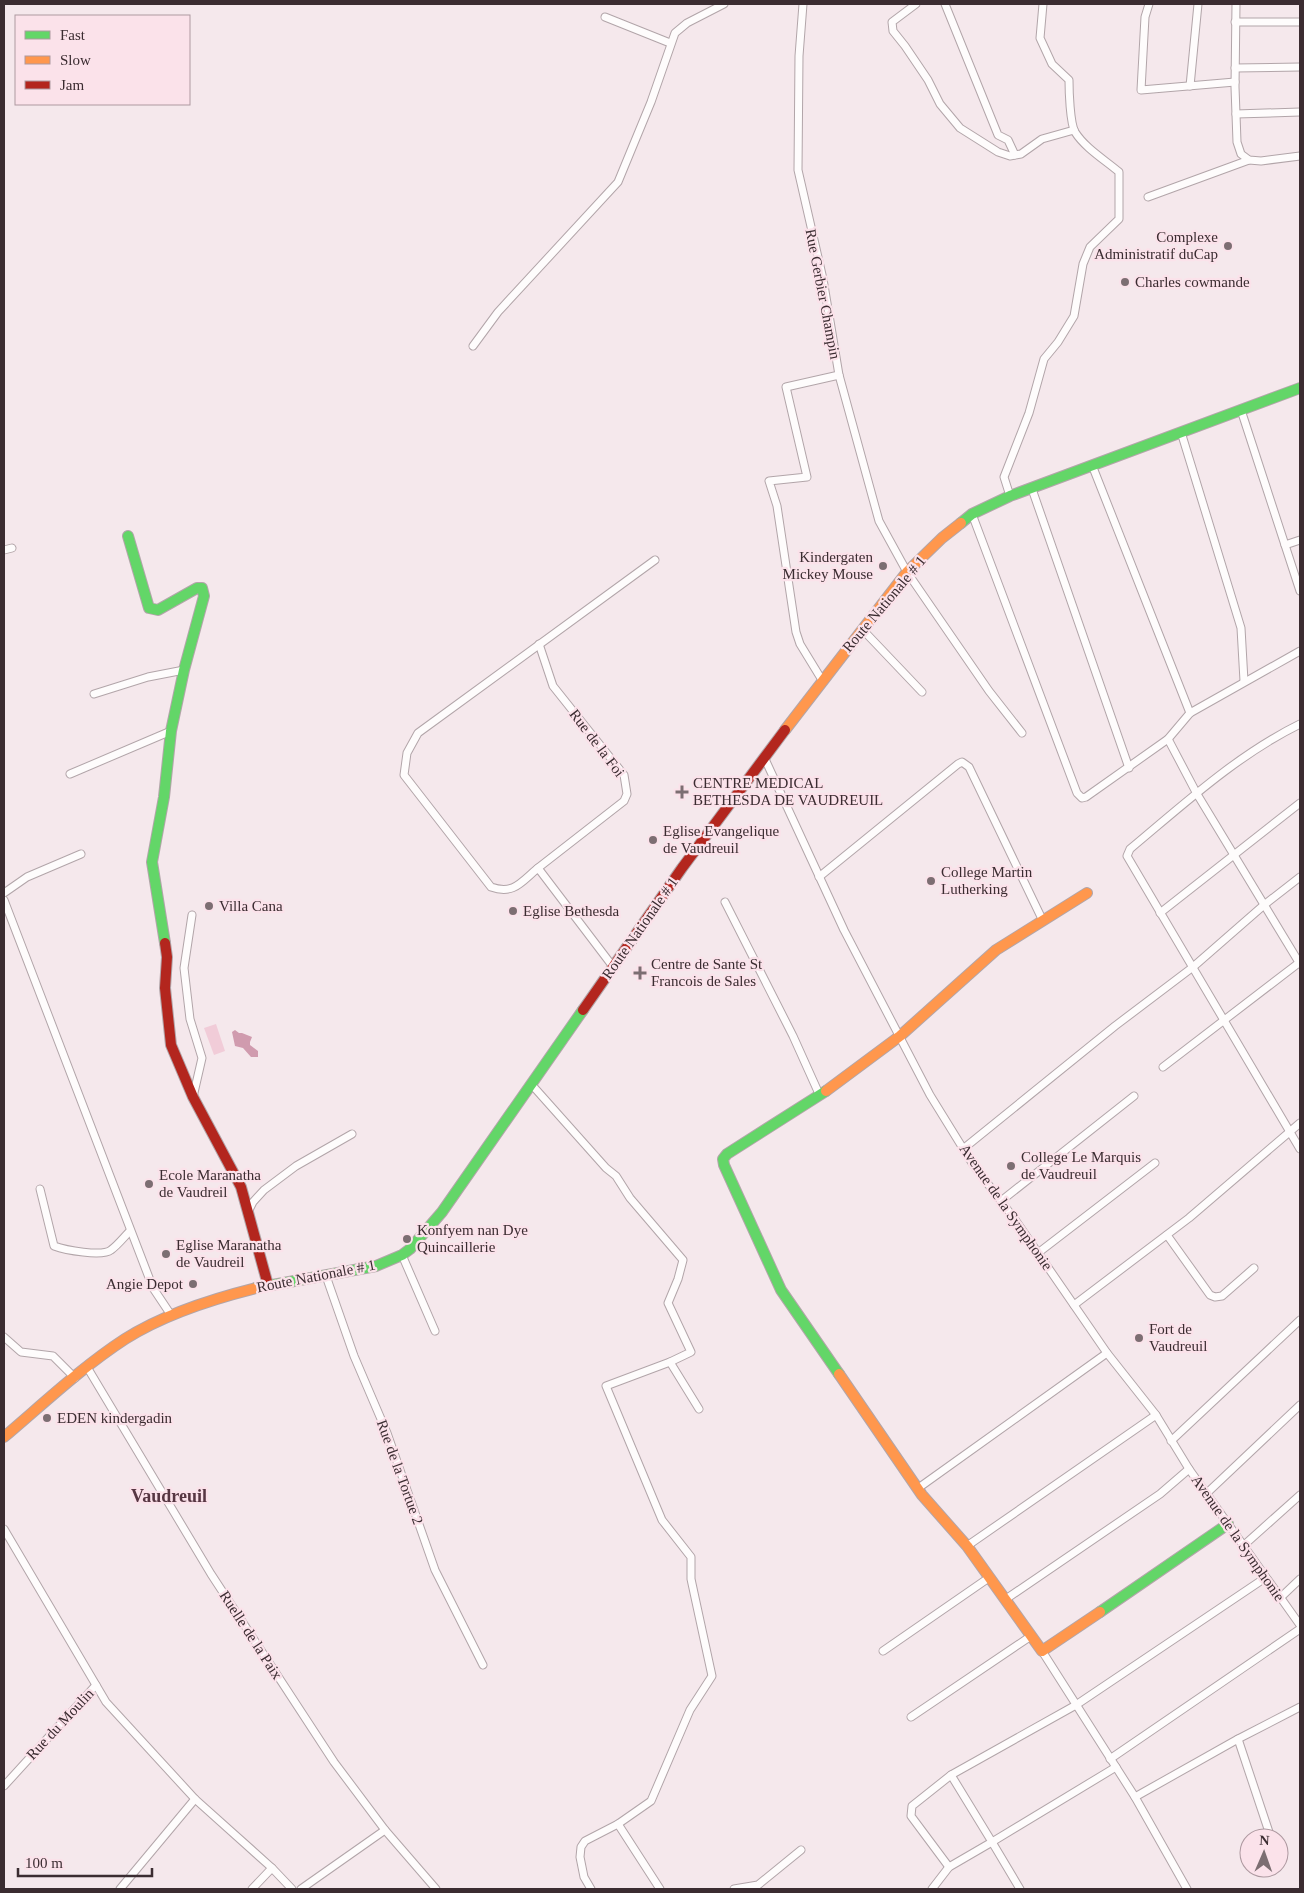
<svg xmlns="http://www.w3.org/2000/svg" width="1304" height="1893" viewBox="0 0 1304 1893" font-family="Georgia,serif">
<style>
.green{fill:#f1ccd8}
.water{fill:#d09bae}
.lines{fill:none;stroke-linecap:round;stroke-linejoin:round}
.street-casing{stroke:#b2a5a9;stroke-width:9}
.fast-casing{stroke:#b2a5a9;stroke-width:12}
.slow-casing{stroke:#b2a5a9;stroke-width:12}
.jam-casing{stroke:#b2a5a9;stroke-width:12}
.street{stroke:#fefcfc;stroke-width:7}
.fast{stroke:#63d668;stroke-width:10}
.slow{stroke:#ff974d;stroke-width:10}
.jam{stroke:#b3261e;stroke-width:10}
.poi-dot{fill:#7c6e72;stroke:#fbe2ea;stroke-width:2}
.labels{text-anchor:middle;stroke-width:4.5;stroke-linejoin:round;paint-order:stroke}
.poi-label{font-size:15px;fill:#3b2c31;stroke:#fbe2ea;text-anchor:start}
.street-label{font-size:15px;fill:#3b2c31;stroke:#fbe2ea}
.quarter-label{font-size:18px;font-weight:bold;fill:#573743;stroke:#fbe2ea}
</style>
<rect width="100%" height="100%" fill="#f5e8ec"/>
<path class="green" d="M216 1024 225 1051 214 1055 204 1028Z"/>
<path class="water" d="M235 1030 239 1033H242L252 1037 250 1042V1045L258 1051V1057H251L243 1048 235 1046 232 1032Z"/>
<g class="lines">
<defs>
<g id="street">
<path d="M803 4 799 56 798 170 823 279 839 375 879 521 907 572 989 691 1022 733"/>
<path d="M916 4 892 22 893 31 905 46 928 80 940 104 960 128 998 152 1010 156 1021 154 1042 139 1074 130"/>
<path d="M945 4 998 135 1008 140 1015 155"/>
<path d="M1149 4 1145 17 1141 90 1235 82"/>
<path d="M1236 4 1235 87 1237 142 1241 154 1249 160 1261 161 1300 156"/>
<path d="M605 17 670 43"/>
<path d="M1235 22H1300"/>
<path d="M1235 68 1300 67"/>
<path d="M1190 86 1198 4"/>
<path d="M1236 114 1300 112"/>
<path d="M1148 197 1249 160"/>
<path d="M473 346 498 312 618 182 651 102 675 33 687 23 724 4"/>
<path d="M1241 410 1300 591"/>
<path d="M1181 432 1241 628 1244 681"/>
<path d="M1092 465 1190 713"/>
<path d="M1032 489 1129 768"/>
<path d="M1010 496 1004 477 1029 413 1044 359 1058 342 1074 316 1083 264 1090 247 1119 219V172C1105 160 1085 148 1075 132 1070 123 1069 91 1069 80L1052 64 1040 38 1043 4"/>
<path d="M972 514 1077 793 1082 798 1086 797 1168 739 1190 713 1300 651"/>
<path d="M1285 545 1300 540"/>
<path d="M4 550 12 548"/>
<path d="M862 629 922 692"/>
<path d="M822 680 800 644 796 632 777 506 769 481 807 477 786 387 839 375"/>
<path d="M94 694 148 677 184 670"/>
<path d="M1300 724C1237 755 1184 804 1130 849L1127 856 1300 1149"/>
<path d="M1168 739 1197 794 1300 964"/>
<path d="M764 757 844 930 930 1095 972 1163 1016 1221 1107 1353 1156 1415 1189 1469 1300 1625"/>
<path d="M70 774 171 731"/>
<path d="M538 868 624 801 627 794 624 775 553 686 539 644"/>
<path d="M819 877 958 764 962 762 969 767 1043 921"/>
<path d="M4 893 27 877 81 854"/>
<path d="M4 900 153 1288 171 1315"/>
<path d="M725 902 793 1036 820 1096"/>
<path d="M1160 913 1300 803"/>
<path d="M192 915 184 968 190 1019 202 1058 193 1097"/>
<path d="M614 968 538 868C521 882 514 895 491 887L404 775 407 753 418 733 655 560"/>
<path d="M1163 1067 1300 962"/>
<path d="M532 1085 606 1168 616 1176 630 1198 683 1260 678 1279 668 1303 691 1352 670 1362 699 1409"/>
<path d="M963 1149 1115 1026 1193 967 1264 905 1300 877"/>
<path d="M40 1189 54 1246C65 1250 102 1257 111 1250 118 1245 124 1237 130 1231"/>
<path d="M1001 1201 1134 1096"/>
<path d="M248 1212 253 1202 264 1190 296 1166 352 1134"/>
<path d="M1167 1235 1210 1295 1215 1297 1222 1296 1254 1268"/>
<path d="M1038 1253 1155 1163"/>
<path d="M402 1255 435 1331"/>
<path d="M326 1276 354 1356 387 1433 435 1570 483 1665"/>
<path d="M1074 1305 1189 1218 1300 1123"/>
<path d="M4 1337 21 1352 53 1356 75 1378"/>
<path d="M87 1367 211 1574 334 1762 385 1830 436 1889"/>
<path d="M1171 1441 1300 1320"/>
<path d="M917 1489 1107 1353"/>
<path d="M1207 1493 1300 1405"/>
<path d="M4 1529 106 1702 195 1799 272 1868 292 1889"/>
<path d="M967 1546 1156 1415"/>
<path d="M1243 1546 1300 1495"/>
<path d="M1280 1598 1300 1579"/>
<path d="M1006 1599 1160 1494 1189 1469"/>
<path d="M883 1651 990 1577"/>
<path d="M1042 1651 1135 1797 1238 1739 1300 1707"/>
<path d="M911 1717 1031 1636"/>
<path d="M1238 1739 1271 1838"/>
<path d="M1110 1759 1300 1629"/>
<path d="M4 1786 96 1685"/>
<path d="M1135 1797 1187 1889"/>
<path d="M618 1824 660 1889"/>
<path d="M1279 1861 1280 1864"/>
<path d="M949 1867 911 1816 912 1806 951 1775 1076 1705 1265 1578"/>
<path d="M120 1889 195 1799"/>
<path d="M252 1889 272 1868"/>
<path d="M301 1889 385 1830"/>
<path d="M591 1889 584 1877 580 1857 581 1847 585 1841 618 1824 651 1801 690 1710 712 1676 691 1579V1557L662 1520 606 1386 670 1362"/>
<path d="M734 1889 758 1885 801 1850"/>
<path d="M932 1889 949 1867 992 1842 951 1775"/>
<path d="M1020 1889 992 1842 1116 1767"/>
</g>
<g id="fast">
<path d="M961 523 972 514 1010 496 1300 388"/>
<path d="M128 536 149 608 158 610 197 588H202L204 596 184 670 171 731 164 797 152 862 165 943"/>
<path d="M826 1091 727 1154 723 1159 724 1165 781 1290 839 1374"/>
<path d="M256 1288 376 1266 402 1255 410 1249 442 1212 583 1010"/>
<path d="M1100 1612 1228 1524"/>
</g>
<g id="slow">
<path d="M785 730 907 572 942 538 961 523"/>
<path d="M826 1091 900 1036 996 950 1087 893"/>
<path d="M839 1374 922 1495 967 1546 1042 1651 1100 1612"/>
<path d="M4 1437C43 1404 82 1367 125 1339 164 1314 212 1299 256 1288"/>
</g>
<g id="jam">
<path d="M165 943 167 957 165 988 171 1045 193 1097 241 1187 268 1285"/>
<path d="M583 1010 682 868 785 730"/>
</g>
</defs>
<use href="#street" class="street-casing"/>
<use href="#fast" class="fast-casing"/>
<use href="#slow" class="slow-casing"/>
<use href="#jam" class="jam-casing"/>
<use href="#street" class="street"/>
<use href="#fast" class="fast"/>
<use href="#slow" class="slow"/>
<use href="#jam" class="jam"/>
</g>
<g class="poi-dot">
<circle cx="1228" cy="246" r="5"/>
<circle cx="1125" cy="282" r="5"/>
<circle cx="883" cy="566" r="5"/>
<path d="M679.5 784.5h5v5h5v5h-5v5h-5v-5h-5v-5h5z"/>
<circle cx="653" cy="840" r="5"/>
<circle cx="931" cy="881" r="5"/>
<circle cx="209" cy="906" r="5"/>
<circle cx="513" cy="911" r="5"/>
<path d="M637.5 965.5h5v5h5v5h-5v5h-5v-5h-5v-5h5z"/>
<circle cx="1011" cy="1166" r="5"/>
<circle cx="149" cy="1184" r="5"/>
<circle cx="407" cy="1239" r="5"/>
<circle cx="166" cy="1254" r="5"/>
<circle cx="193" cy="1284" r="5"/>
<circle cx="1139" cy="1338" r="5"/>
<circle cx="47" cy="1418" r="5"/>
</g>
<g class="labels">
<g class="poi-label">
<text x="1218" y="242" text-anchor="end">Complexe<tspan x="1218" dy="17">Administratif duCap</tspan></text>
<text x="1135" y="287">Charles cowmande</text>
<text x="873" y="562" text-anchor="end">Kindergaten<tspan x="873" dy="17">Mickey Mouse</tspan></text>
<text x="693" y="788">CENTRE MEDICAL<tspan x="693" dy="17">BETHESDA DE VAUDREUIL</tspan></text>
<text x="663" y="836">Eglise Evangelique<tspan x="663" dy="17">de Vaudreuil</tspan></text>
<text x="941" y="877">College Martin<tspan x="941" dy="17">Lutherking</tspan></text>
<text x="219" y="911">Villa Cana</text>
<text x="523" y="916">Eglise Bethesda</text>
<text x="651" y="969">Centre de Sante St<tspan x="651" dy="17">Francois de Sales</tspan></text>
<text x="1021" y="1162">College Le Marquis<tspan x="1021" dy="17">de Vaudreuil</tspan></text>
<text x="159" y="1180">Ecole Maranatha<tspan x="159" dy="17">de Vaudreil</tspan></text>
<text x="417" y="1235">Konfyem nan Dye<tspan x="417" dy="17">Quincaillerie</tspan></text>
<text x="176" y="1250">Eglise Maranatha<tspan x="176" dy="17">de Vaudreil</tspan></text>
<text x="183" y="1289" text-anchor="end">Angie Depot</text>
<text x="1149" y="1334">Fort de<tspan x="1149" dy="17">Vaudreuil</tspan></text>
<text x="57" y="1423">EDEN kindergadin</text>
</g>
<g class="street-label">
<text transform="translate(823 294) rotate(79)" y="5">Rue Gerbier Champin</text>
<text transform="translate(884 604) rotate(-50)" y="5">Route Nationale # 1</text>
<text transform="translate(597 743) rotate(53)" y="5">Rue de la Foi</text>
<text transform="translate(640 928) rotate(-55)" y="5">Route Nationale # 1</text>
<text transform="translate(1006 1207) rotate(55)" y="5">Avenue de la Symphonie</text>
<text transform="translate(316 1276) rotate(-11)" y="5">Route Nationale # 1</text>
<text transform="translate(400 1472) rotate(70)" y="5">Rue de la Tortue 2</text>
<text transform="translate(1238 1538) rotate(55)" y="5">Avenue de la Symphonie</text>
<text transform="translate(251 1635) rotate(57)" y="5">Ruelle de la Paix</text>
<text transform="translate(60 1724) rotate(-47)" y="5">Rue du Moulin</text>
</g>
<g class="quarter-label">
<text x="169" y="1502">Vaudreuil</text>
</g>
</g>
<rect width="1304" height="1893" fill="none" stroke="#3b2c31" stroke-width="10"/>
<rect x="15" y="15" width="175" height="90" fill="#fbe2ea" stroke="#ae99a0"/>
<rect x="25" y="31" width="25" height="8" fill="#63d668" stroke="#ae99a0"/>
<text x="60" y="40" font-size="15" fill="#3b2c31">Fast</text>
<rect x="25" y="56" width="25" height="8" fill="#ff974d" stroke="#ae99a0"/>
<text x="60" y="65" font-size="15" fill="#3b2c31">Slow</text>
<rect x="25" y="81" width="25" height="8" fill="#b3261e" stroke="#ae99a0"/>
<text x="60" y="90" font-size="15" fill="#3b2c31">Jam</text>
<g transform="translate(1264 1853) rotate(2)"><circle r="24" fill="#fbe2ea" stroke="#ae99a0"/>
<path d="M0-4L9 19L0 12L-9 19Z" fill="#7c6e72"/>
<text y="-8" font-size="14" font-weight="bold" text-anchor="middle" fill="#3b2c31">N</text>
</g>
<path d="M18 1868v8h134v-8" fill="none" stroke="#3b2c31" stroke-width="2.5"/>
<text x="25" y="1868" font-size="15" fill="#3b2c31" stroke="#fbe2ea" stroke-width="4" paint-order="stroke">100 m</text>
</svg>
